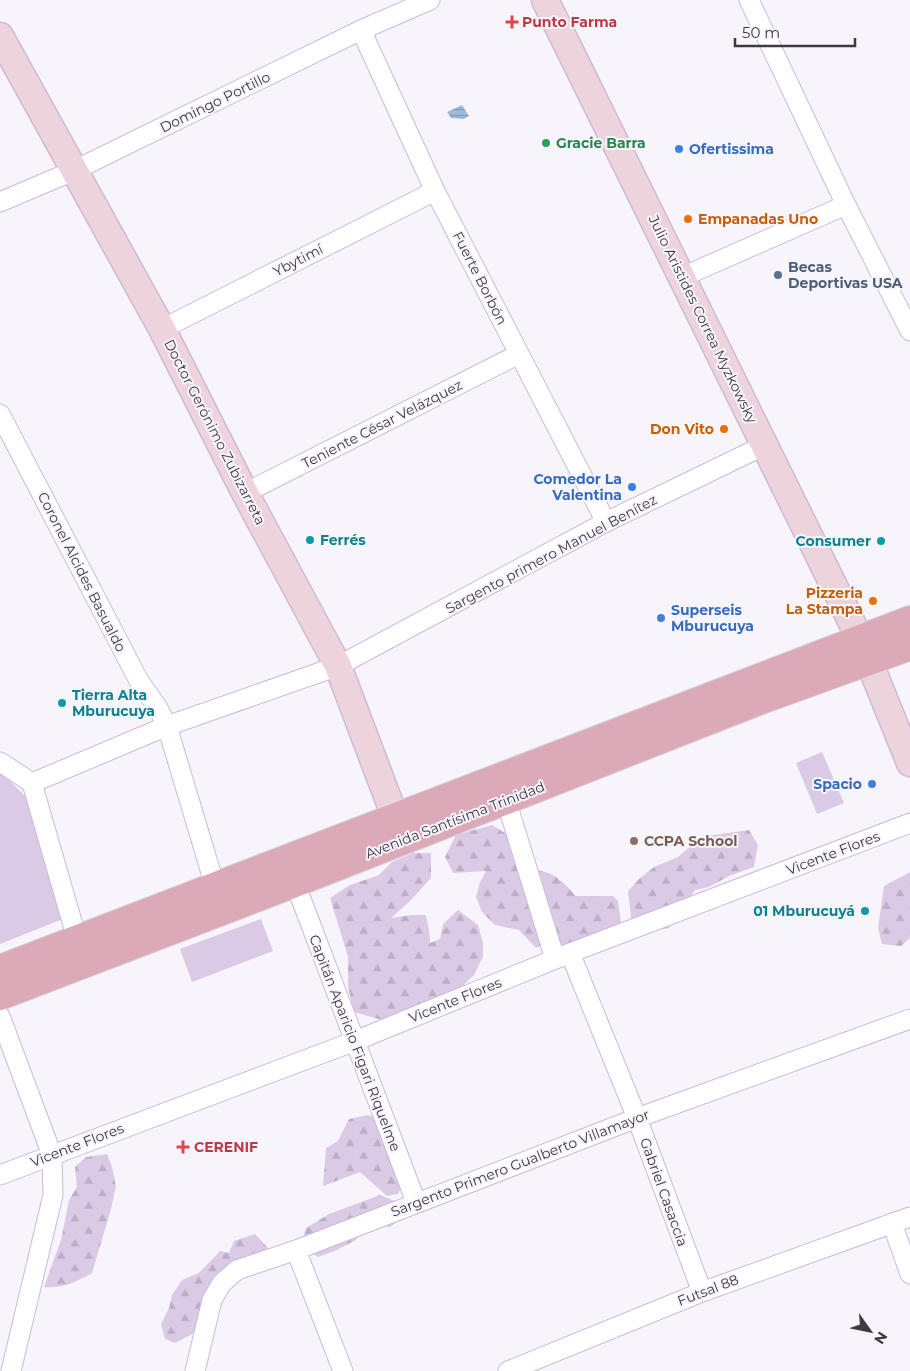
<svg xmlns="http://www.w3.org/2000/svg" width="910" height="1371" viewBox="0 0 910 1371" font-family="Montserrat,sans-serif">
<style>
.green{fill:#dacae6}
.forest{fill:url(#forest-firs)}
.water{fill:url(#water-rules)}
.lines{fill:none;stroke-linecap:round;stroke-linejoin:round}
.street-casing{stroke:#cdb9da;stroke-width:21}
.secondary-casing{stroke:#cdb9da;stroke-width:29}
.primary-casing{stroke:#d5d3d6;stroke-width:30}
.street{stroke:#fff;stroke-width:19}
.secondary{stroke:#edd4dc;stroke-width:26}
.primary{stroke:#dca9b9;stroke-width:28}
.health-dot{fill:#e0444e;stroke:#f8f4fb;stroke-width:2}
.leisure-dot{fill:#2e9e5b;stroke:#f8f4fb;stroke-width:2}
.shop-dot{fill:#3f7fe0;stroke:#f8f4fb;stroke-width:2}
.food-dot{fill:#e8710a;stroke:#f8f4fb;stroke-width:2}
.service-dot{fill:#5c6f8a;stroke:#f8f4fb;stroke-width:2}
.culture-dot{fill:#0f9aa8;stroke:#f8f4fb;stroke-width:2}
.education-dot{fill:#8d6e63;stroke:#f8f4fb;stroke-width:2}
.labels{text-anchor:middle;stroke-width:4;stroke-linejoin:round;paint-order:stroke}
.health-label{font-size:14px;font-weight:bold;fill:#be3a42;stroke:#f8f4fb;text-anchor:start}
.street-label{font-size:14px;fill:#3f3744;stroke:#f8f4fb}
.leisure-label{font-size:14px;font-weight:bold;fill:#27864d;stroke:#f8f4fb;text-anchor:start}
.shop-label{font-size:14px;font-weight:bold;fill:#366cbe;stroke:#f8f4fb;text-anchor:start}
.food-label{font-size:14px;font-weight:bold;fill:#c56008;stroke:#f8f4fb;text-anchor:end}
.service-label{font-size:14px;font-weight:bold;fill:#4e5e75;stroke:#f8f4fb;text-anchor:start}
.culture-label{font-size:14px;font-weight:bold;fill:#0d838f;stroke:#f8f4fb;text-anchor:start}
.education-label{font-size:14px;font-weight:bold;fill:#785e54;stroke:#f8f4fb;text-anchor:start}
</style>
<defs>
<pattern id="forest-firs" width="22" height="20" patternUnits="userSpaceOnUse" patternTransform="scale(1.25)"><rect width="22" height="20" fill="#dacae6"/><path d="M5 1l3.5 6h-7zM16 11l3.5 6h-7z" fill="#bcaec6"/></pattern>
<pattern id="water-rules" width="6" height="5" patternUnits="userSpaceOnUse" patternTransform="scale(1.25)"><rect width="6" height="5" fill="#9ebbdc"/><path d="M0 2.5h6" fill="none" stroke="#8299b4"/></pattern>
</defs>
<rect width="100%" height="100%" fill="#f8f4fb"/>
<g class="green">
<path d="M822 752 844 803 817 814 796 763Z"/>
<path d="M0 771 39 810 75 914 0 944Z"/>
<path d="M261 919 273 951 192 982 180 949Z"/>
</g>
<g class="forest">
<path d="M492 825 508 835 509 847 520 867C551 872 554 872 576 896H613L618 901 621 923 609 936 576 951 552 940 536 948 519 930 495 925 482 912 476 897 480 882 486 871 453 873 445 857 456 835Z"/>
<path d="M749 830 758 845 754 867 729 876 709 887 695 890 669 928 650 931 632 925 628 891 640 878 654 867 678 857 693 844 707 836Z"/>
<path d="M413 853H431V878L410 901 391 918 411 915H426L429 930 430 943 440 939 443 924 458 910 478 925 483 943V957L474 975 452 996 397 1019 382 1020 354 1012 348 987V957L330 898 350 885 379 875 392 862Z"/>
<path d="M910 872V938L901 946 882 944 878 928 884 886Z"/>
<path d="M367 1115 387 1121 406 1179 398 1194 387 1196 360 1172 323 1186 326 1148 338 1141 349 1119Z"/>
<path d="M107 1154 112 1167 116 1186 111 1209 92 1273C76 1282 62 1289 44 1287L61 1240 69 1200 77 1187 75 1167 86 1157Z"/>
<path d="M380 1195 397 1202V1222L390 1227 374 1225 365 1228 356 1240 337 1250 318 1257 305 1249 303 1238 306 1228 329 1214Z"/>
<path d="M255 1234 268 1248 247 1273 212 1295 200 1330 175 1343 165 1339 161 1324 169 1308 172 1295 182 1280 199 1273 220 1251 229 1253 234 1241Z"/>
</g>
<path class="water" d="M462 105 469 116 464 119 451 118 447 112Z"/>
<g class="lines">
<defs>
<g id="street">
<path d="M749 0 846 205 910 331"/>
<path d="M361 30 435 191 606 522"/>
<path d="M0 202 73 171 361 30 430 0"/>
<path d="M682 277 846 205"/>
<path d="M162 329 435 191"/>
<path d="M0 414 139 681 158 708 167 726 215 886"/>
<path d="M245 493 519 354"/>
<path d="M0 762 32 783 167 726 338 666 606 522 765 445"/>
<path d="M32 783 77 939"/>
<path d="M506 800 555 959"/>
<path d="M295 883 416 1202"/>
<path d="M570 953 637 1118 702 1292"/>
<path d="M0 1016 52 1155 53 1195 11 1371"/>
<path d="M0 1175 355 1041 570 953 910 823"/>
<path d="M892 1223 910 1274"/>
<path d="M296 1250 343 1371"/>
<path d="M195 1371 212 1300 222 1283 237 1270 296 1250 637 1118 910 1019"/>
<path d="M508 1371 702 1292 910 1217"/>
</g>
<g id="secondary">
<path d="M545 0 860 639 910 763"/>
<path d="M0 36 162 329 245 493 338 666 395 817 404 838"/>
</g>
<g id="primary">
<path d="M0 969 910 620"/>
<path d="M0 996 295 883 761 700 910 646"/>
</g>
</defs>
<use href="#street" class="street-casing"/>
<use href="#secondary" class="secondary-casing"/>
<use href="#primary" class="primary-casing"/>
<use href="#street" class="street"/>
<use href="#secondary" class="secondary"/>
<use href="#primary" class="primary"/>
</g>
<g class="health-dot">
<path d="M509.5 14.5h5v5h5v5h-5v5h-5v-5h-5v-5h5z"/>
<path d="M180.5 1139.5h5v5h5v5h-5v5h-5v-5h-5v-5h5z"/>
</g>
<circle class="leisure-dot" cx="546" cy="143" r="5"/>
<g class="shop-dot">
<circle cx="679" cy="149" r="5"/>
<circle cx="632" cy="487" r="5"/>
<circle cx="661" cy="618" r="5"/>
<circle cx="872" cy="784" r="5"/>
</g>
<g class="food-dot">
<circle cx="688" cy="219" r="5"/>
<circle cx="724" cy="429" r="5"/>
<circle cx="873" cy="601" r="5"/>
</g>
<circle class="service-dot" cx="778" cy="275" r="5"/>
<g class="culture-dot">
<circle cx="310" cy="540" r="5"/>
<circle cx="881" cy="541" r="5"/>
<circle cx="62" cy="703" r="5"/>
<circle cx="865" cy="911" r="5"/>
</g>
<circle class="education-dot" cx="634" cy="841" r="5"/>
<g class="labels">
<g class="health-label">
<text x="522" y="27">Punto Farma</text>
<text x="194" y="1152">CERENIF</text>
</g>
<g class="street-label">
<text transform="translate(215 102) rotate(-26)" y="5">Domingo Portillo</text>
<text transform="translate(298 260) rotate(-27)" y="5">Ybytimí</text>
<text transform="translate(480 278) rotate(63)" y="5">Fuerte Borbón</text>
<text transform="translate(703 319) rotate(64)" y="5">Julio Aristides Correa Myzkowsky</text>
<text transform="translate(382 424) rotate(-27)" y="5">Teniente César Velázquez</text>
<text transform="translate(215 432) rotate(63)" y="5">Doctor Gerónimo Zubizarreta</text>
<text transform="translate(551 554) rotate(-28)" y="5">Sargento primero Manuel Benítez</text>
<text transform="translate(82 572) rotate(63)" y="5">Coronel Alcides Basualdo</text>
<text transform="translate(455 820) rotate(-21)" y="5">Avenida Santísima Trinidad</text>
<text transform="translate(833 853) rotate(-21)" y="5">Vicente Flores</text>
<text transform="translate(455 1000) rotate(-22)" y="5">Vicente Flores</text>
<text transform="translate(355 1043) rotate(69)" y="5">Capitán Aparicio Figari Riquelme</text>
<text transform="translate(77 1145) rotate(-21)" y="5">Vicente Flores</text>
<text transform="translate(520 1163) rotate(-21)" y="5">Sargento Primero Gualberto Villamayor</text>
<text transform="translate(664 1192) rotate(70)" y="5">Gabriel Casaccia</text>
<text transform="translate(708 1290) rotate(-21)" y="5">Futsal 88</text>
</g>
<g class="leisure-label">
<text x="556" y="148">Gracie Barra</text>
</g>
<g class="shop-label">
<text x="689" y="154">Ofertissima</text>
<text x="622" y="484" text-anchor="end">Comedor La<tspan x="622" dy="16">Valentina</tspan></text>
<text x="671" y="615">Superseis<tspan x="671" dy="16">Mburucuya</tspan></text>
<text x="862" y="789" text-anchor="end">Spacio</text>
</g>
<g class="food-label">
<text x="698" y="224" text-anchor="start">Empanadas Uno</text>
<text x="714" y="434">Don Vito</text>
<text x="863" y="598">Pizzeria<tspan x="863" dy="16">La Stampa</tspan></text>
</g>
<g class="service-label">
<text x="788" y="272">Becas<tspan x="788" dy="16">Deportivas USA</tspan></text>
</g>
<g class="culture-label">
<text x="320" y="545">Ferrés</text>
<text x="871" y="546" text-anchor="end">Consumer</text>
<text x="72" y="700">Tierra Alta<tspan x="72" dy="16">Mburucuya</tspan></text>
<text x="855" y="916" text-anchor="end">01 Mburucuyá</text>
</g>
<g class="education-label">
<text x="644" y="846">CCPA School</text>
</g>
</g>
<g transform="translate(870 1331) rotate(123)" stroke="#f8f4fb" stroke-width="4" paint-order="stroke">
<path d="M0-4L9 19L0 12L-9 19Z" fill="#3f3744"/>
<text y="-8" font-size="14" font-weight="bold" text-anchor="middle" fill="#3f3744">N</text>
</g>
<path d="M735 38v8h120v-8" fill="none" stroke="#3f3744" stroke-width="2.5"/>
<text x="742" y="38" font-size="15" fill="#3f3744" stroke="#f8f4fb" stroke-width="4" paint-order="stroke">50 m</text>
</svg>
